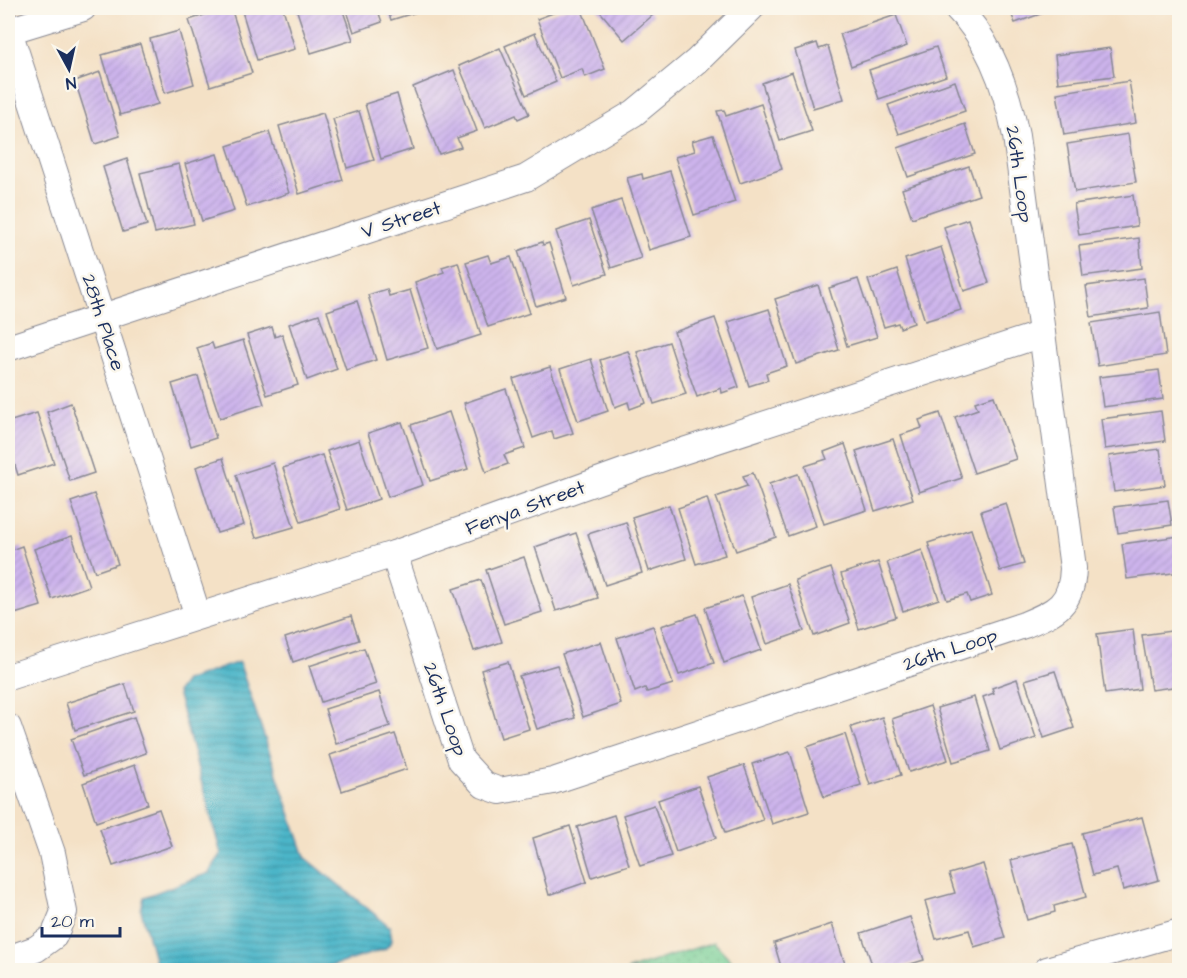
<svg xmlns="http://www.w3.org/2000/svg" width="1187" height="978" viewBox="0 0 1187 978" font-family="'Architects Daughter',sans-serif">
<style>
.grass{fill:url(#grass-dots);stroke:#487e79;stroke-width:1.5}
.water{fill:url(#water-rules);stroke:#337294;stroke-width:1.5}
.building{fill:url(#building-hatch)}
.lines{fill:none;stroke-linecap:round;stroke-linejoin:round}
.minor-casing{stroke:#888892;stroke-width:28}
.minor{stroke:#fff;stroke-width:26}
.labels{text-anchor:middle;stroke-width:5;stroke-linejoin:round;paint-order:stroke}
.street-label{font-size:20px;fill:#1b2f5e;stroke:#fbf7ec}
</style>
<defs>
<pattern id="grass-dots" width="8" height="8" patternUnits="userSpaceOnUse" patternTransform="scale(1.5)"><rect width="8" height="8" fill="#74ce94"/><path d="M2 2h.1M6 6h.1" fill="none" stroke="#5ea87c" stroke-width="1.8" stroke-linecap="round"/></pattern>
<pattern id="water-rules" width="6" height="5" patternUnits="userSpaceOnUse" patternTransform="scale(1.5)"><rect width="6" height="5" fill="#4bb6c9"/><path d="M0 2.5h6" fill="none" stroke="#3e94a6"/></pattern>
<pattern id="building-hatch" width="6" height="6" patternUnits="userSpaceOnUse" patternTransform="scale(1.5)"><rect width="6" height="6" fill="#cdb4ec"/><path d="M-1 1l2-2M0 6l6-6M5 7l2-2" fill="none" stroke="#af9bcd"/></pattern>
</defs>
<rect width="100%" height="100%" fill="#fbf7ec"/>
<filter id="ink" filterUnits="userSpaceOnUse"><feTurbulence type="fractalNoise" baseFrequency=".0167" numOctaves="2"/><feDisplacementMap in="SourceGraphic" scale="12" xChannelSelector="R" yChannelSelector="G"/><feConvolveMatrix kernelMatrix="1 2 1 2 8 2 1 2 1" color-interpolation-filters="sRGB"/></filter>
<filter id="wash" filterUnits="userSpaceOnUse"><feTurbulence type="fractalNoise" baseFrequency=".008" numOctaves="4" result="noise"/><feDisplacementMap in="SourceGraphic" scale="24" xChannelSelector="R" yChannelSelector="G"/><feGaussianBlur stdDeviation="1.35" result="paint"/><feColorMatrix in="noise" values="0 0 0 0 0 0 0 0 0 0 0 0 0 0 0 0 0 1.4 0 .05"/><feComposite in="paint" operator="in"/></filter>
<g filter="url(#wash)">
<rect width="100%" height="100%" fill="#f4e1c6"/>
<path class="grass" d="M714 942 740 970H627Z"/>
<path class="water" d="M239 662 305 857 390 927 392 941 385 949 319 970H157L141 910 144 897 209 873 221 854 177 692 185 681Z"/>
<g id="blocks">
<g class="building">
<path d="M226 8H231L252 73 210 86 189 20Z"/>
<path d="M241 8H283L295 49 257 60Z"/>
<path d="M296 8H342L353 40 311 53Z"/>
<path d="M346 8H377L382 22 354 32Z"/>
<path d="M387 8H422L423 10 391 20Z"/>
<path d="M566 8H581L605 69 585 77 582 69 560 78 537 19Z"/>
<path d="M597 8H647L653 15 624 40Z"/>
<path d="M1009 8H1057L1015 23Z"/>
<path d="M896 15 907 46 851 66 840 34Z"/>
<path d="M179 31 194 84 165 93 150 39Z"/>
<path d="M535 33 556 82 526 95 505 46Z"/>
<path d="M817 43 819 49 828 46 844 99 813 108 795 50Z"/>
<path d="M140 44 158 104 120 115 102 55Z"/>
<path d="M936 47 946 76 879 99 869 70Z"/>
<path d="M500 48 529 114 518 119 516 115 485 128 459 66Z"/>
<path d="M1110 48 1114 76 1058 83 1055 55Z"/>
<path d="M454 70 477 131 457 138 461 147 439 154 413 87Z"/>
<path d="M100 72 120 136 95 144 75 81Z"/>
<path d="M792 72 812 131 780 141 762 83Z"/>
<path d="M955 81 965 111 899 134 888 105Z"/>
<path d="M1129 81 1136 123 1064 135 1057 93Z"/>
<path d="M397 94 413 149 381 159 365 104Z"/>
<path d="M761 104 782 169 740 183 717 111 724 110 726 116Z"/>
<path d="M359 111 374 160 347 168 333 119Z"/>
<path d="M323 113 343 180 299 194 279 126Z"/>
<path d="M965 124 975 154 908 177 898 148Z"/>
<path d="M269 132 289 193 247 207 227 146Z"/>
<path d="M1128 134 1136 182 1075 192 1067 144Z"/>
<path d="M713 135 735 202 694 215 675 157 695 151 692 141Z"/>
<path d="M217 154 234 211 202 221 185 164Z"/>
<path d="M127 159 147 225 123 232 103 167Z"/>
<path d="M179 164 194 224 155 233 140 173Z"/>
<path d="M969 166 979 195 912 218 902 189Z"/>
<path d="M670 171 691 237 649 250 627 178 642 174 643 179Z"/>
<path d="M1133 195 1137 226 1079 235 1074 204Z"/>
<path d="M621 200 641 258 611 268 591 210Z"/>
<path d="M968 219 989 283 964 291 944 227Z"/>
<path d="M589 220 607 274 574 285 556 231Z"/>
<path d="M1139 238 1142 268 1083 276 1079 246Z"/>
<path d="M542 242 543 245 549 243 566 297 536 306 518 251Z"/>
<path d="M941 247 961 310 925 321 905 259Z"/>
<path d="M488 255 491 263 511 257 530 313 488 327 466 262Z"/>
<path d="M458 262 481 335 437 349 415 282 444 272 442 267Z"/>
<path d="M897 270 914 323 900 328 898 323 884 327 868 280Z"/>
<path d="M1144 278 1148 308 1091 317 1086 286Z"/>
<path d="M858 279 877 337 847 346 829 288Z"/>
<path d="M818 285 839 350 796 364 775 299Z"/>
<path d="M387 289 389 296 410 290 428 348 387 360 368 295Z"/>
<path d="M357 301 376 360 346 370 327 311Z"/>
<path d="M769 309 787 366 766 373 768 380 749 386 728 322Z"/>
<path d="M1160 312 1166 355 1098 366 1091 323Z"/>
<path d="M319 314 337 369 307 380 289 324Z"/>
<path d="M715 318 739 387 722 393 721 388 697 397 674 332Z"/>
<path d="M272 327 275 337 282 334 298 385 267 395 247 335Z"/>
<path d="M243 340 264 404 220 418 197 348 212 343 214 349Z"/>
<path d="M669 342 686 394 654 404 637 352Z"/>
<path d="M628 351 646 403 630 409 628 402 615 407 600 360Z"/>
<path d="M591 359 608 411 578 421 560 369Z"/>
<path d="M550 367 573 433 554 439 552 431 533 438 513 379Z"/>
<path d="M1159 370 1163 399 1103 407 1099 377Z"/>
<path d="M198 376 216 438 191 446 172 384Z"/>
<path d="M506 389 525 448 504 455 508 464 486 472 464 403Z"/>
<path d="M994 396 1016 459 974 473 955 417 978 409 975 402Z"/>
<path d="M71 403 94 473 70 481 47 412Z"/>
<path d="M1161 411 1165 441 1105 449 1101 419Z"/>
<path d="M449 412 468 469 430 481 411 425Z"/>
<path d="M37 413 54 463 18 475 8 443V422Z"/>
<path d="M940 413 962 478 919 492 901 435 922 428 919 420Z"/>
<path d="M402 422 423 485 388 497 368 433Z"/>
<path d="M893 439 913 499 875 511 856 451Z"/>
<path d="M359 440 379 499 347 510 327 451Z"/>
<path d="M845 444 867 510 824 524 805 466 827 459 824 452Z"/>
<path d="M1160 449 1165 485 1114 492 1109 456Z"/>
<path d="M322 455 340 509 301 522 283 468Z"/>
<path d="M223 458 244 525 217 533 196 467Z"/>
<path d="M273 463 294 527 256 538 236 475Z"/>
<path d="M753 473 776 537 736 551 716 497 747 486 743 476Z"/>
<path d="M798 474 816 526 788 536 769 484Z"/>
<path d="M94 494 118 564 95 572 71 502Z"/>
<path d="M707 498 725 555 696 564 678 508Z"/>
<path d="M1168 500 1172 525 1118 533 1114 507Z"/>
<path d="M1006 503 1024 564 1000 571 981 511Z"/>
<path d="M669 505 686 559 649 571 632 517Z"/>
<path d="M626 522 642 573 605 585 588 534Z"/>
<path d="M971 529 992 595 970 602 967 594 947 600 928 543Z"/>
<path d="M576 533 598 598 556 611 535 547Z"/>
<path d="M72 536 89 586 52 599 34 549Z"/>
<path d="M1179 536 1180 572 1127 579 1122 544Z"/>
<path d="M22 546 41 606 8 616V551Z"/>
<path d="M922 550 939 599 903 611 887 562Z"/>
<path d="M524 557 542 612 504 624 486 570Z"/>
<path d="M878 562 896 617 859 629 841 574Z"/>
<path d="M831 568 850 623 814 636 795 580Z"/>
<path d="M481 580 502 642 474 651 453 589Z"/>
<path d="M788 584 804 631 767 644 751 597Z"/>
<path d="M742 596 761 650 724 663 705 608Z"/>
<path d="M697 614 714 663 679 675 661 626Z"/>
<path d="M351 616 359 640 293 662 285 638Z"/>
<path d="M653 626 673 684 647 692 645 688 635 692 617 638Z"/>
<path d="M1133 629 1140 689 1105 694 1097 634Z"/>
<path d="M1171 631 1180 686 1151 690 1142 635Z"/>
<path d="M601 642 621 704 583 717 562 654Z"/>
<path d="M364 648 376 684 321 702 309 666Z"/>
<path d="M508 662 529 729 501 738 481 670Z"/>
<path d="M557 665 575 718 537 729 519 676Z"/>
<path d="M1055 671 1074 728 1044 738 1025 680Z"/>
<path d="M1017 679 1036 738 1000 750 983 697 994 693 992 688Z"/>
<path d="M125 684 134 711 75 730 66 703Z"/>
<path d="M379 692 390 726 336 744 325 709Z"/>
<path d="M974 697 990 751 953 762 937 708Z"/>
<path d="M930 706 948 760 909 772 892 719Z"/>
<path d="M134 717 146 753 84 775 71 739Z"/>
<path d="M882 717 901 775 870 785 851 727Z"/>
<path d="M395 734 407 769 342 791 330 755Z"/>
<path d="M845 734 861 785 824 797 807 747Z"/>
<path d="M790 752 809 812 772 824 752 764Z"/>
<path d="M135 765 148 804 96 822 83 783Z"/>
<path d="M744 765 763 820 725 833 707 777Z"/>
<path d="M698 786 716 838 676 852 658 800Z"/>
<path d="M1176 804H1180V823H1178Z"/>
<path d="M654 805 671 856 640 866 623 815Z"/>
<path d="M159 809 172 846 113 866 100 829Z"/>
<path d="M614 815 629 865 592 877 577 827Z"/>
<path d="M1142 817 1159 880 1123 890 1117 869 1093 875 1082 833Z"/>
<path d="M570 826 587 882 549 895 533 838Z"/>
<path d="M1072 844 1086 897 1054 906 1055 912 1027 920 1011 860Z"/>
<path d="M983 864 1005 938 974 947 969 930 936 939 925 901 955 893 949 874Z"/>
<path d="M910 917 924 960 904 966 905 970H874L861 933Z"/>
<path d="M832 924 847 970H782L774 943Z"/>
</g>
</g>
</g>
<g filter="url(#ink)">
<use href="#blocks" fill-opacity="0" stroke="#888892" stroke-width="1.5"/>
<g class="lines">
<defs>
<g id="minor">
<path d="M8 28 198 616"/>
<path d="M8 31 83 8"/>
<path d="M8 348 526 178 634 113 697 61 751 8"/>
<path d="M394 554 461 760 484 785 500 791 553 781 1024 625C1055 612 1072 606 1073 568L1016 136C1007 90 991 41 957 8"/>
<path d="M8 677 394 554 665 457 1042 334"/>
<path d="M8 727 52 853 64 912 54 936 36 949 8 959"/>
<path d="M1047 970 1180 932"/>
</g>
</defs>
<use href="#minor" class="minor-casing"/>
<use href="#minor" class="minor"/>
</g>
</g>
<g class="labels">
<g class="street-label">
<text transform="translate(1020 174) rotate(82)" y="7">26th Loop</text>
<text transform="translate(401 219) rotate(-18)" y="7">V Street</text>
<text transform="translate(104 322) rotate(72)" y="7">28th Place</text>
<text transform="translate(525 507) rotate(-20)" y="7">Fenya Street</text>
<text transform="translate(950 649) rotate(-18)" y="7">26th Loop</text>
<text transform="translate(446 709) rotate(71)" y="7">26th Loop</text>
</g>
</g>
<rect width="1187" height="978" fill="none" stroke="#fbf7ec" stroke-width="30"/>
<g transform="translate(69 69) rotate(172)" stroke="#fbf7ec" stroke-width="4.5" paint-order="stroke">
<path d="M0-4.5L10 22L0 15L-10 22Z" fill="#1b2f5e"/>
<text y="-9" font-size="16" font-weight="bold" text-anchor="middle" fill="#1b2f5e">N</text>
</g>
<path d="M42 927v9h78v-9" fill="none" stroke="#1b2f5e" stroke-width="3"/>
<text x="51" y="927" font-size="18" fill="#1b2f5e" stroke="#fbf7ec" stroke-width="4.5" paint-order="stroke">20 m</text>
</svg>
